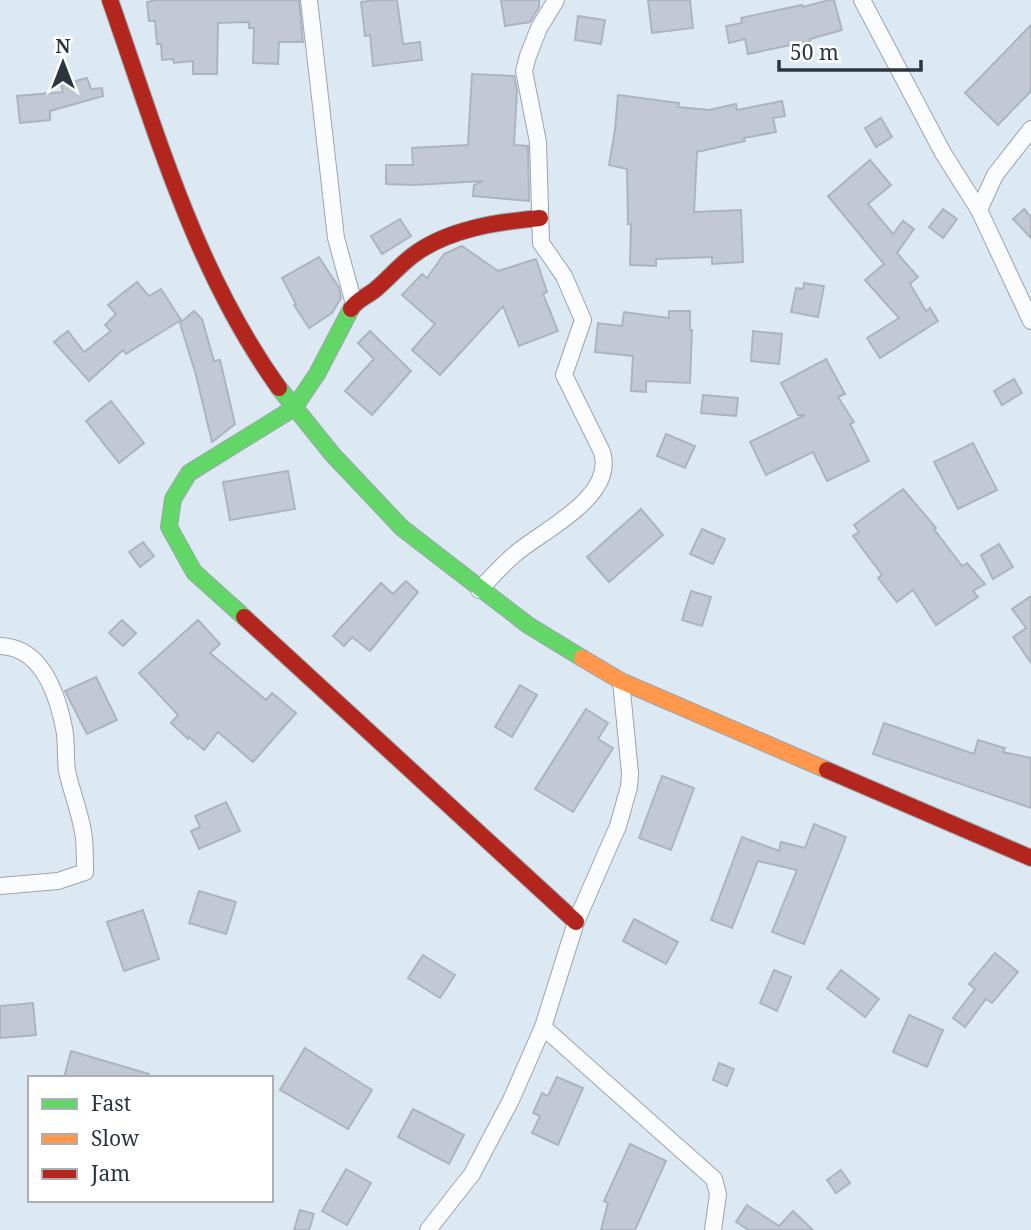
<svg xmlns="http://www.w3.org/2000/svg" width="1031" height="1230" viewBox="0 0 1031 1230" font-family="'Noto Serif',serif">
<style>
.building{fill:#c2c9d5;stroke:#adb4be;stroke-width:2}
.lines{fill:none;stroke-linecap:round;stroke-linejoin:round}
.street-casing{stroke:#9aa5ad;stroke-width:18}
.fast-casing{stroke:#9aa5ad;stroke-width:18}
.slow-casing{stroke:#9aa5ad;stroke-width:18}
.jam-casing{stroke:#9aa5ad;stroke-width:18}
.street{stroke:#fafcfd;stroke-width:16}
.fast{stroke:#63d668;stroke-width:16}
.slow{stroke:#ff974d;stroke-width:16}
.jam{stroke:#b3261e;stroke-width:16}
</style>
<rect width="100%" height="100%" fill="#dce9f3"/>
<g class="building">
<path d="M157 0H299L303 42H279L278 64 253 63 254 28H249V22L218 23 217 74H193V61L174 63 173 59 162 60 161 44H157L155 21H149L147 2Z"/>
<path d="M375 0H397L403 44 420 42 422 60 373 66 370 35 365 36 361 2Z"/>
<path d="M501 0H539V7L530 22 505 26Z"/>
<path d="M648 0H690L693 28 652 33Z"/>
<path d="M829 0H834L842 30 810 39V41L748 54 745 39 729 43 726 26 742 23 741 18 802 5 803 7Z"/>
<path d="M578 16 605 20 601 44 575 40Z"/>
<path d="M1031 25V91L998 125 965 93Z"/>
<path d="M472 74 514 76 517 90 514 145 528 146 529 201 473 196 474 185 483 181 414 185 386 184V165H413L412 148 468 145Z"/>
<path d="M87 78 91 89 102 88 103 96 50 111V120L20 123 17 96 63 92 61 85Z"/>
<path d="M618 95 679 103 678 107 709 110 736 104 737 110 782 101 785 116 773 118 776 132 744 138 745 141 697 152 694 212 741 210 743 262 712 264V257L656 259V266L630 265 631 224H628L627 169 609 165 615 130Z"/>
<path d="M881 118 892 137 876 147 865 128Z"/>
<path d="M870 160 891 185 868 204 893 234 903 221 914 229 897 253 918 277 910 284 926 311 930 308 938 321 880 358 867 338 899 318 865 280 884 264 828 196Z"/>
<path d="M943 209 957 219 943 238 929 227Z"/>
<path d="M1024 209 1031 217V238L1013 219Z"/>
<path d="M400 219 411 236 382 254 371 236Z"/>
<path d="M462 246 498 271 536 259 547 292 543 294 558 331 519 346 503 306 440 375 412 350 435 324 402 295 422 274 427 278 444 254Z"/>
<path d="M319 257 339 288 341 298 332 313 309 328 294 305 296 304 282 278Z"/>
<path d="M137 282 149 296 161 289 181 320 126 354 123 350 89 381 54 342 68 331 84 352 111 331 105 325 116 314 108 305Z"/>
<path d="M804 283 824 286 818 317 791 312 796 288 803 289Z"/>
<path d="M194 311 202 319 214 361 220 360 235 424 212 442 196 375 180 323Z"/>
<path d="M669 311H690V330H692L690 383 646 381V392L631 391 633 356 595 352 598 323 622 326 624 312 669 318Z"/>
<path d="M370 331 411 371 372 415 345 391 374 359 358 343Z"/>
<path d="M753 331 782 334 779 364 751 361Z"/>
<path d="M826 359 845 394 838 397 854 422 850 424 869 461 827 481 813 452 766 475 750 442 805 415H798L781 383Z"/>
<path d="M1014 379 1022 393 1002 405 994 391Z"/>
<path d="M703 395 738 398 736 416 701 413Z"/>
<path d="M111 401 144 443 119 463 86 421Z"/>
<path d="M666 434 695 446 685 468 657 456Z"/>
<path d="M973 443 997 490 958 509 934 462Z"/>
<path d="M288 471 295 509 230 520 223 482Z"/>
<path d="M903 489 936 528 934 529 962 566 967 563 985 584 973 591 978 597 936 625 913 590 897 602 878 578 882 575 853 536 859 532 854 525Z"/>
<path d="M641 509 663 535 609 582 587 557Z"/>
<path d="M702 529 725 539 713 564 690 554Z"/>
<path d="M143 542 154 556 140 567 129 552Z"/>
<path d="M999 544 1013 567 993 579 981 555Z"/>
<path d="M406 581 418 592 370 651 352 637 344 646 333 636 381 583 393 594Z"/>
<path d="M691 591 711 597 702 626 682 620Z"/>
<path d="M1031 596V663L1013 637 1026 628 1012 609Z"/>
<path d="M122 620 136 633 123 646 109 633Z"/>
<path d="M198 620 220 644 210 653 266 700 272 693 296 713 253 762 218 732 204 750 189 737 188 739 171 723 178 715 139 673Z"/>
<path d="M96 677 117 720 87 734 65 691Z"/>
<path d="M520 685 537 695 512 737 495 727Z"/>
<path d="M586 709 608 723 598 739 613 748 573 812 535 789Z"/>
<path d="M884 723 974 754 978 740 1005 748 1003 752 1031 758V808L873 754Z"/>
<path d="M662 776 694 788 671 850 639 838Z"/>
<path d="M226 802 240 831 199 849 191 831 200 827 195 816Z"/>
<path d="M814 824 846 837 804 944 772 932 797 870 758 861 732 928 711 920 742 837 779 851 781 842 805 848Z"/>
<path d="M199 891 236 902 226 934 189 923Z"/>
<path d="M143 910 159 959 124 971 107 922Z"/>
<path d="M634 919 678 942 666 964 623 941Z"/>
<path d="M995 953 1018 972 992 1003 986 999 965 1027 953 1018 975 989 969 984Z"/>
<path d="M423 955 455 975 440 998 408 978Z"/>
<path d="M774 970 791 977 777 1011 760 1003Z"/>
<path d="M841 970 879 999 865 1017 827 988Z"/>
<path d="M33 1003 36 1035 0 1038V1006Z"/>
<path d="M909 1015 943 1030 927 1067 893 1052Z"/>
<path d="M305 1048 372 1090 348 1129 280 1090Z"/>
<path d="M71 1051 149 1074V1078H64Z"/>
<path d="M719 1063 734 1069 727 1086 713 1080Z"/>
<path d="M557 1077 583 1088 558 1145 532 1133 540 1116 533 1113 542 1093 548 1096Z"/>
<path d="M413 1109 464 1135 449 1164 398 1137Z"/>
<path d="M630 1144 666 1161 635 1230H601L608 1203 604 1201Z"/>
<path d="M346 1169 371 1183 347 1225 322 1211Z"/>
<path d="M841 1170 850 1183 836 1193 827 1180Z"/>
<path d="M747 1205 779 1226 793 1211 813 1230H749L736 1222Z"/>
<path d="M300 1210 314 1214 309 1230H294Z"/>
</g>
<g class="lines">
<defs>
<g id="street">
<path d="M309 0 336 238 354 304"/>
<path d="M862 0 943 153 979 210 1031 321"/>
<path d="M979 210 995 175 1031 129"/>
<path d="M479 590C491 578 502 565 515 554 543 530 616 497 602 452L564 375 583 320 564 276 541 243 538 142 524 71 528 56 539 28 556 0"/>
<path d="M0 646C42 647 57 693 64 728 67 742 65 757 67 771 72 794 82 817 84 839 85 850 85 861 85 872L58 881 0 886"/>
<path d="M543 1027 714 1179 718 1194 713 1230"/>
<path d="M428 1230 472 1174 511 1100 543 1027 576 922 618 826 629 787 630 773 621 681"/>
</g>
<g id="fast">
<path d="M279 388 333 455 402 528 528 625 582 658"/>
<path d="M244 617 194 572 169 527 173 499 189 473 294 408 317 374 351 309"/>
</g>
<path id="slow" d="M582 658 621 681 827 770"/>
<g id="jam">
<path d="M110 0C157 134 195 271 279 388"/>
<path d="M351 309C356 300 368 296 376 289 388 279 399 266 412 256 447 229 497 222 540 218"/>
<path d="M244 617 576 922"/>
<path d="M827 770 1031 858"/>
</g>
</defs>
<use href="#street" class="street-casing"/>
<use href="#fast" class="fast-casing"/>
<use href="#slow" class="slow-casing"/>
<use href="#jam" class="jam-casing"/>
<use href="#street" class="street"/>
<use href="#fast" class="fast"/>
<use href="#slow" class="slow"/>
<use href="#jam" class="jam"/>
</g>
<rect x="28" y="1076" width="245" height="126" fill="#ffffff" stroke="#aaafb3" stroke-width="2"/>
<rect x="42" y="1099" width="35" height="10" fill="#63d668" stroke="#aaafb3" stroke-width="2"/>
<text x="91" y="1111" font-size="21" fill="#2b3640">Fast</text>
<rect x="42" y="1134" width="35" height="10" fill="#ff974d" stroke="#aaafb3" stroke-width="2"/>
<text x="91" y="1146" font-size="21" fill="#2b3640">Slow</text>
<rect x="42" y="1169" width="35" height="10" fill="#b3261e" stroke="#aaafb3" stroke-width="2"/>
<text x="91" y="1181" font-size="21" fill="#2b3640">Jam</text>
<g transform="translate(63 63)" stroke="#ffffff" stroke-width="5" paint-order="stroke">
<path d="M0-5L12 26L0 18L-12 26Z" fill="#2b3640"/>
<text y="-10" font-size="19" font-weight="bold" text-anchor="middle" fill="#2b3640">N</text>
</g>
<path d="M779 60v10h142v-10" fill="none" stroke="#2b3640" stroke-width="3.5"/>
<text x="790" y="60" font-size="21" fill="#2b3640" stroke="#ffffff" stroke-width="5" paint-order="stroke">50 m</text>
</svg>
